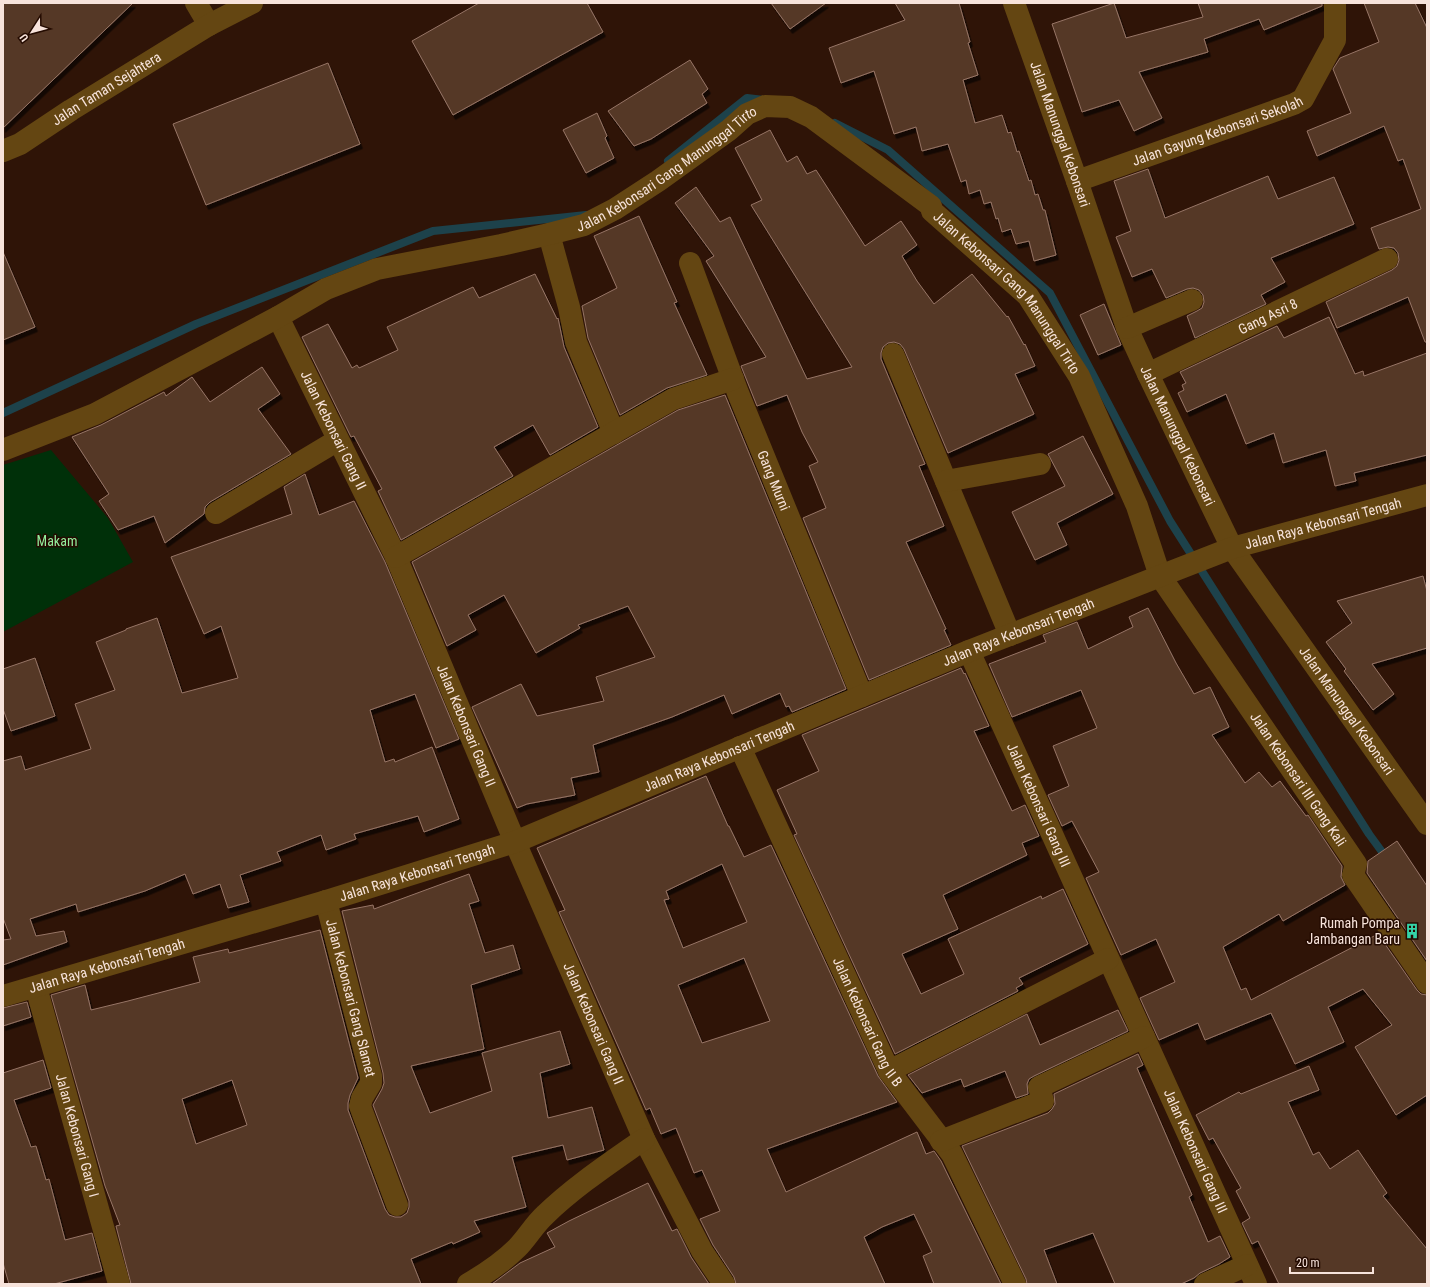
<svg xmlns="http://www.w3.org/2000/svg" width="1430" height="1287" viewBox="0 0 1430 1287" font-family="'Roboto Condensed',sans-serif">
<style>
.green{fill:#003009}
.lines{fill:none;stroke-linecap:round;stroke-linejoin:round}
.stream{stroke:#1d424b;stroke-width:8}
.building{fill:#543728;stroke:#977565;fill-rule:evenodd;filter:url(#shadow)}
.minor{stroke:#644612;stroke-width:22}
.labels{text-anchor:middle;stroke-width:3;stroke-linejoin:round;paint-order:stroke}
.street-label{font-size:14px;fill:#f7e3db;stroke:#240b01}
.park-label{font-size:14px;fill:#93ef9d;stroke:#240b01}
.poi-label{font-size:14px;fill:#f7e3db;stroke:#240b01;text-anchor:end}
</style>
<defs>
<filter id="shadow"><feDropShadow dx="2.5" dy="4.5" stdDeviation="0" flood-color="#0009"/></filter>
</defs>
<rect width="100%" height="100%" fill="#2f1407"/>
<path class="green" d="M51 450 108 518 133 562 3 632V465Z"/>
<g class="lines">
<g class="stream">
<path d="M835 123 888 150 1050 293 1170 521 1369 834 1388 860"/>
<path d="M668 161 747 98 764 100"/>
<path d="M3 413 196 324 433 231 586 215"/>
</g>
</g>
<g class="building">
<path d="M3 3H133L3 128Z"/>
<path d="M479 3H587L603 32 453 115 412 41Z"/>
<path d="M771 3H826L790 29Z"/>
<path d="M895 3H959L970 42 968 43 978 75 963 80 975 123 1002 115 1008 133 1011 132 1017 152 1019 151 1029 181 1031 180 1035 195 1038 194 1043 210H1045L1056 255 1034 261 1029 241 1016 244 1011 229 1002 232 998 218 996 219 991 202 984 204 980 190 969 194 966 180 961 182 948 144 922 151 916 127 894 134 874 71 841 83 829 48 905 20Z"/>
<path d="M1114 3 1126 38 1203 17 1198 3H1322V6L1264 30 1259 19 1204 39 1208 52 1139 72 1162 118 1134 131 1119 100 1082 112 1052 24Z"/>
<path d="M1364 3H1415L1427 28V342H1425L1408 297 1337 328 1326 302 1392 270 1397 266 1399 260 1398 253 1394 248 1388 247 1379 249 1371 228 1421 209 1403 159 1398 161 1384 126 1317 156 1307 131 1351 113 1333 69 1340 58 1379 42Z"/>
<path d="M690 60 708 89 702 94 707 103 651 139 634 146 608 111Z"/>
<path d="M328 63 360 144 206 205 173 124Z"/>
<path d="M597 113 607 136 605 138 614 158 586 173 563 130Z"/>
<path d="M770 130 787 162 797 156 807 174 816 170 865 246 901 221 917 245 902 256 917 281 934 304 972 274 1007 317 1008 316 1024 345 1025 344 1035 366 1015 374 1034 414 948 453 904 349 900 344 894 342 888 343 883 347 881 353V359L925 464 919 466 944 526 906 542 946 629 944 630 951 645 869 680 803 518 826 508 809 466 818 462 802 432 787 395 757 406 741 366 766 357 706 261 714 256 675 203 696 187 720 222 730 217 807 379 852 367 751 205 762 200 735 148Z"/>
<path d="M1148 169 1165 218 1268 176 1278 199 1334 177 1354 224 1271 258 1285 282 1261 295 1266 304 1195 338 1187 316 1197 311 1202 308 1204 302 1203 295 1199 290 1193 288 1187 289 1166 298 1152 269 1132 277 1116 237 1131 231 1114 181Z"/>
<path d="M639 216 677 302 674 303 707 375 667 388 620 415 588 338 582 306 617 288 594 236Z"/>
<path d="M3 252 35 327 3 340Z"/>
<path d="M535 274 557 319 558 318 564 347 598 427 550 455 533 425 494 447 513 476 401 540 378 491 382 489 354 436 351 437 302 337 328 324 352 368 357 365 359 368 398 350 387 327 473 287 479 298Z"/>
<path d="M1104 304 1121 345 1098 355 1080 315Z"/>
<path d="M1329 317 1355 374 1363 371 1364 376 1427 353V455L1354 473 1356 481 1335 486 1326 450 1283 463 1274 433 1246 444 1226 394 1187 412 1178 393 1184 390 1182 385 1186 383 1180 372 1277 326 1284 338Z"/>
<path d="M262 367 280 394 258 409 291 454 210 502 205 507 204 514 165 543 154 516 118 530 99 501 109 494 72 437 101 425 164 392 166 396 192 377 210 402Z"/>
<path d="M725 395 846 689 792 712 789 706 786 707 780 693 732 714 724 695 672 717 593 745 599 772 571 778 575 795 527 804 517 808 472 707 521 684 537 716 604 701 596 677 655 657 628 606 578 625 580 628 536 653 504 595 468 615 476 630 447 646 412 562 678 410Z"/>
<path d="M1083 436 1113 494 1057 523 1067 545 1035 560 1012 512 1065 486 1048 454Z"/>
<path d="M305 474 319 515 354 501 385 562 459 739 436 748 415 694 370 710 385 762 394 759 395 762 432 747 459 819 424 832 418 816 354 834 356 839 326 850 321 835 277 852 281 861 240 875 249 902 228 908 220 884 193 894 185 874 145 891 78 912 76 904 30 919 36 936 64 931 67 942 3 965V940L11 939 3 918V761L21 756 25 770 91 749 75 704 115 690 96 642 126 630V629L157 618 182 693 238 678 221 626 204 634 171 557 292 514 284 487Z"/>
<path d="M1423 576 1427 591V648L1372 664 1394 694 1373 710 1344 671 1346 669 1326 642 1352 623 1337 601Z"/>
<path d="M1148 608 1176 663 1194 694 1210 687 1229 727 1212 735 1245 783 1259 772 1272 787 1280 781 1306 816 1308 815 1342 866 1341 877 1345 885 1283 921 1279 914 1223 947 1241 990 1246 988 1251 1000 1378 934 1417 990 1421 994 1427 995V1095L1396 1115 1355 1047 1392 1025 1363 989 1328 1007 1344 1042 1295 1064 1271 1013 1205 1040 1198 1023 1159 1040 1140 998 1175 982 1156 939 1121 955 1086 878 1099 872 1072 821 1062 826 1048 795 1069 786 1053 746 1097 728 1081 690 1012 717 989 664 1046 642 1043 635 1077 622 1088 649 1133 627 1129 617Z"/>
<path d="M35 658 55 716 11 731 3 709V669Z"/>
<path d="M961 668 964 674 965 673 989 726 974 731 1012 811 1025 805 1039 836 1022 843 1027 855 943 895 958 929 902 954 921 994 964 974 948 939 1041 896 1042 899 1063 889 1088 944 1019 978 1023 984 1016 988 1018 991 895 1054 794 835 797 834 777 790 819 771 802 735Z"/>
<path d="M706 776 728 826H729L744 857 771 845 878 1076 897 1102 767 1149 786 1192 917 1132 926 1154 934 1151 941 1161 1001 1284H934L923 1256 932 1252 914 1214 882 1227 864 1237 885 1284H736L734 1277 713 1245 700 1219 720 1211 702 1170 694 1173 676 1128 661 1134 650 1108 646 1110 559 912 565 910 537 848ZM722 864 747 922 683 948 664 900 669 899 666 891ZM744 958 770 1021 702 1043 678 985Z"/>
<path d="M1397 841 1427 886V961L1367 873 1368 861Z"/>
<path d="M469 874 479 901 469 904 485 953 513 945 520 969 471 985 484 1049 411 1066 430 1113 492 1091 482 1053 560 1031 570 1064 540 1073 548 1118 592 1107 604 1150 567 1160 563 1145 512 1157 526 1207 474 1221 480 1232 453 1244 452 1242 411 1259 421 1284H131L116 1226 120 1225 105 1186 51 995 85 985 91 1010 128 1001 200 982 193 957 228 949 229 953 320 930 358 1078 350 1095 348 1103V1110L385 1209 389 1215 395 1217H401L407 1213 409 1207V1201L373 1105 382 1089 384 1083 383 1073 342 911 373 905 374 909ZM232 1080 247 1125 196 1144 182 1099Z"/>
<path d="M27 1002 31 1017 3 1026V1008Z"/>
<path d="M1118 1010 1128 1031 1034 1076 1029 1079 1027 1084 1028 1094 1016 1098 1005 1071 964 1087 961 1079 922 1093 908 1075 1027 1014 1040 1045Z"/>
<path d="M1138 1054 1143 1065 1137 1068 1192 1195 1189 1197 1208 1242 1220 1236 1230 1257 1219 1264 1200 1273 1194 1278 1181 1284H1115L1093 1233 1044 1250 1057 1284H1027L1026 1279 962 1146 1048 1113 1052 1109 1055 1104 1054 1094Z"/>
<path d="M43 1060 51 1088 14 1100 31 1147 36 1146 46 1180 49 1179 65 1240 92 1233 102 1271 54 1284H9L3 1263V1073Z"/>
<path d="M1309 1066 1319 1090 1288 1102 1313 1155 1319 1152 1330 1169 1358 1150 1387 1193 1383 1196 1427 1249V1284H1279L1258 1241 1252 1244 1242 1223 1250 1218 1236 1191 1241 1188 1213 1138 1209 1140 1196 1115 1239 1092 1241 1094Z"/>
<path d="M648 1183 672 1231 677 1229 691 1257 709 1284H492L520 1263 555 1247 547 1233 569 1221Z"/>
</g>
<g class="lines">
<g class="minor">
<path d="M196 3 209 25"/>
<path id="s1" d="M1014 3 1077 181 1127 328 1148 374 1232 548 1427 824"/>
<path id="s2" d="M3 151 20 144 71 110 209 25 252 3"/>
<path id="s3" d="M1077 181 1294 104 1303 99 1335 40V3"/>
<path d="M549 234 569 307 576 342 614 433"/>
<path id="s4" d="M690 263 738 393 862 696"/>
<path id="s5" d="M278 317 396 557 515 842 644 1139 702 1251 724 1284"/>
<path d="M1127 328 1192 300"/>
<path d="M893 354 1010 635"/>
<path id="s6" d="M1148 374 1387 259"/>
<path id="s7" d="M3 450 95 414 278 317 326 289 377 269 501 245 549 234 584 225 615 209 658 181 729 130 747 114 765 106 790 107 811 117 931 206 932 211 1028 296 1079 376 1137 506 1160 576 1356 864 1353 875 1427 983"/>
<path d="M946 481 1040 464"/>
<path d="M216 513 338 440"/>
<path d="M396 557 673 399 733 379"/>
<path id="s8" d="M969 651 1256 1284"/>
<path id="s9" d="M740 747 889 1071 952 1154 1015 1284"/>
<path id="s10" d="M326 901 371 1076V1083L362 1098 360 1106 397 1205"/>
<path id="s11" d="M36 987 119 1284"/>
<path id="s12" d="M3 996 326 901 515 842 969 651 1173 571 1232 548 1427 495"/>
<path d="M889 1071 1108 959"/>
<path d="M941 1141 1043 1101 1039 1087 1144 1037"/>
<path d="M468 1284C485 1274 503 1262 517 1248 527 1238 534 1225 545 1215 575 1186 610 1163 644 1139"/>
<path d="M1205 1284 1247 1265"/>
</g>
</g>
<defs>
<symbol id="building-bare" viewBox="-9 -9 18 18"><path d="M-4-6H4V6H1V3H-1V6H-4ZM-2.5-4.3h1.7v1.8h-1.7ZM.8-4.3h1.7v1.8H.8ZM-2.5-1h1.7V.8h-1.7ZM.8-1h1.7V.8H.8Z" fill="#34d4a8" stroke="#240b01" stroke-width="2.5" paint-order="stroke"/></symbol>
</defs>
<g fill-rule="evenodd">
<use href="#building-bare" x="1401" y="920" width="22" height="22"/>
</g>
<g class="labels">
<g class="street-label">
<text dy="5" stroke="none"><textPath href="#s2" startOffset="121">Jalan Taman Sejahtera</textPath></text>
<text dy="5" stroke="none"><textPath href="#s3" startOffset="149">Jalan Gayung Kebonsari Sekolah</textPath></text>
<text dy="5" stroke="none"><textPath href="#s1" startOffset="139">Jalan Manunggal Kebonsari</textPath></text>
<text dy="5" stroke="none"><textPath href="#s7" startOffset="728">Jalan Kebonsari Gang Manunggal Tirto</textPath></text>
<text dy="5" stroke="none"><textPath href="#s7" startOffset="1160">Jalan Kebonsari Gang Manunggal Tirto</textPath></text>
<text dy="5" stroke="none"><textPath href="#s6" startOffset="133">Gang Asri 8</textPath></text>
<text dy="5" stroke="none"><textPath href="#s5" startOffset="126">Jalan Kebonsari Gang II</textPath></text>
<text dy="5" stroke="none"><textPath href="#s1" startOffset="463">Jalan Manunggal Kebonsari</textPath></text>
<text dy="5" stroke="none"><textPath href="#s4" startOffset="233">Gang Murni</textPath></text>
<text dy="5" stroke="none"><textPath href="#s12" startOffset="1404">Jalan Raya Kebonsari Tengah</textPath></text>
<text dy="5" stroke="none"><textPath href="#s12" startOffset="1080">Jalan Raya Kebonsari Tengah</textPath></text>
<text dy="5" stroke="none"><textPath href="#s1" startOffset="787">Jalan Manunggal Kebonsari</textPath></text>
<text dy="5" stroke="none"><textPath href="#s5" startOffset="450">Jalan Kebonsari Gang II</textPath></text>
<text dy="5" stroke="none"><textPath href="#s12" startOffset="756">Jalan Raya Kebonsari Tengah</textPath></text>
<text dy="5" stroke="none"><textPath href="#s7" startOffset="1733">Jalan Kebonsari III Gang Kali</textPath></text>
<text dy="5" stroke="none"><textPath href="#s8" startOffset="169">Jalan Kebonsari Gang III</textPath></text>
<text dy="5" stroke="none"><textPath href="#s12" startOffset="432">Jalan Raya Kebonsari Tengah</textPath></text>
<text dy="5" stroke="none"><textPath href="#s12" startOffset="108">Jalan Raya Kebonsari Tengah</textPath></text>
<text dy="5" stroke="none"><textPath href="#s10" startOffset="100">Jalan Kebonsari Gang Slamet</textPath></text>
<text dy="5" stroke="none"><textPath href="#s9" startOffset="303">Jalan Kebonsari Gang II B</textPath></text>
<text dy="5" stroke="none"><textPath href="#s5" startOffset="774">Jalan Kebonsari Gang II</textPath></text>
<text dy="5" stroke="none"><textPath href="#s11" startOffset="154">Jalan Kebonsari Gang I</textPath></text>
<text dy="5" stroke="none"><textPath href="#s8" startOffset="549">Jalan Kebonsari Gang III</textPath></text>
</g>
<g class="park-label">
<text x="57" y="546">Makam</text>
</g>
<g class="poi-label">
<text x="1400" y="928">Rumah Pompa<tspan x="1400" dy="16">Jambangan Baru</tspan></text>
</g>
</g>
<rect width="1430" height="1287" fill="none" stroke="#f7e3db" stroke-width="8"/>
<g transform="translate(32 32) rotate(234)" stroke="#240b01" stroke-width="3" paint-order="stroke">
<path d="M0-3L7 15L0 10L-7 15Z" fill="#f7e3db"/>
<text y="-6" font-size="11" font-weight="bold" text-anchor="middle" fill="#f7e3db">U</text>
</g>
<path d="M1290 1267v6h83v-6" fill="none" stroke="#f7e3db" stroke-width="2"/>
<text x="1296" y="1267" font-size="12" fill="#f7e3db" stroke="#240b01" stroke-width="3" paint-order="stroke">20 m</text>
</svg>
